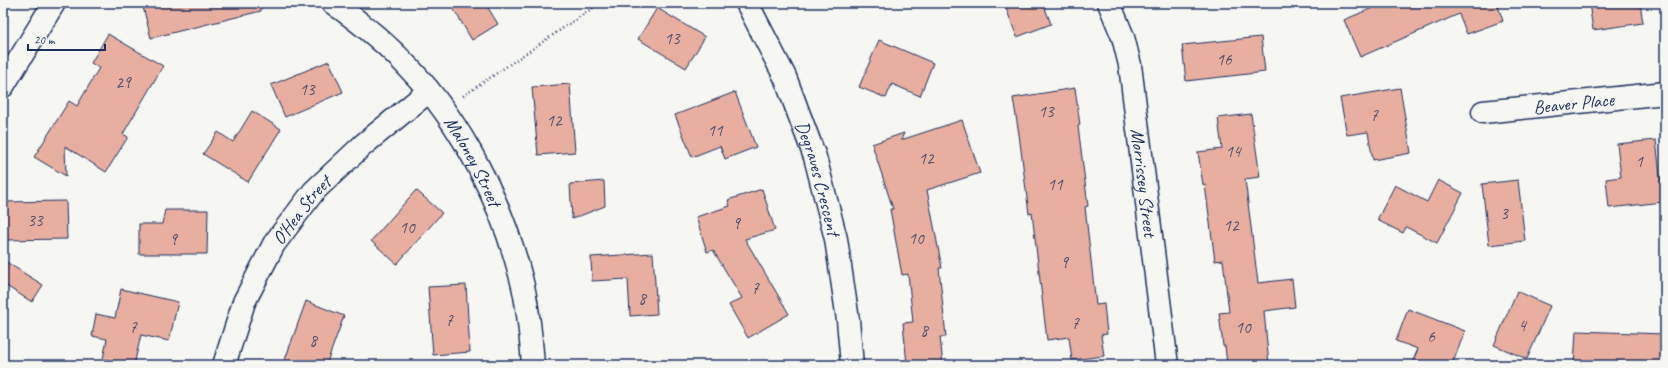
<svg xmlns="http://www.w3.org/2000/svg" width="1668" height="368" viewBox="0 0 1668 368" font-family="Caveat,sans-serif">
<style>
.building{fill:#e8afa0;stroke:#1b2f5e}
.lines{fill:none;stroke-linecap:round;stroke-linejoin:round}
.minor-casing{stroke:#1b2f5e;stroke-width:25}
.path{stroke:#1b2f5e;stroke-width:2.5;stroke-dasharray:1 3;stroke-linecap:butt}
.minor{stroke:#f6f6f2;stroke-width:22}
.labels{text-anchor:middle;stroke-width:4;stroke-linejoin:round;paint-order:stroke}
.number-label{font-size:17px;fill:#4e4f6e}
.street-label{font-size:19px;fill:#1b2f5e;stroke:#f6f6f2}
</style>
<rect width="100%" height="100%" fill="#f6f6f2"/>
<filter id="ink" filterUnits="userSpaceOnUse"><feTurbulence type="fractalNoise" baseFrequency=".025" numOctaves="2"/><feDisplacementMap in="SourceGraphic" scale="8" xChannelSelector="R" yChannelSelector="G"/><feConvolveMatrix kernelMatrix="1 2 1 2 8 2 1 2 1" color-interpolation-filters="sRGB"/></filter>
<g filter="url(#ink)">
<g class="building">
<path d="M142 3H260L261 11 151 38Z"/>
<path d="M450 3H485L498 24 472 40Z"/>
<path d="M1004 3H1043L1051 24 1017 37Z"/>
<path d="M1384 3H1497L1503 21 1467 34 1459 14 1360 57 1344 20Z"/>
<path d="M1589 3H1640L1643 23 1593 30Z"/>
<path d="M657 8 705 37 686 68 638 39Z"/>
<path d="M108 34 163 66 123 134 128 137 106 172 65 146 66 176 34 157 69 101 77 106 99 68 91 63Z"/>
<path d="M1261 37 1265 72 1186 81 1182 45Z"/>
<path d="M879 40 933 63 920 96 892 84 886 98 859 87Z"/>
<path d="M329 61 343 92 285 117 271 85Z"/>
<path d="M570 84 575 152 538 155 532 87Z"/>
<path d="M1075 88 1080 125 1078 126 1088 206 1085 207 1096 305 1104 304 1107 334 1101 335 1104 356 1072 360 1069 337 1047 340 1032 213 1029 214 1019 134 1013 98Z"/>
<path d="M1400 88 1411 153 1373 160 1368 132 1347 135 1340 98Z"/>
<path d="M735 92 756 147 725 159 720 146 692 157 675 115Z"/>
<path d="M252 111 281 129 248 182 203 154 218 132 233 142Z"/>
<path d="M1251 114 1260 177 1245 179 1258 283 1292 279 1295 307 1264 311 1269 365H1227L1225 346H1223L1219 313 1229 312 1223 260 1215 261 1205 185H1203L1198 152 1222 149 1218 118Z"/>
<path d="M962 120 980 173 927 190 942 268H939L946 337H940L943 365H907L903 323 913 322 908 274 902 275 890 209H893L872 144 904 133 901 140Z"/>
<path d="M1656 140 1663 202 1609 208 1606 179 1621 177 1617 144Z"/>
<path d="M1438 180 1463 193 1437 243 1406 227 1403 233 1377 220 1395 185 1427 202Z"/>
<path d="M1518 180 1525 241 1489 245 1482 184Z"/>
<path d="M604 181 605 206 572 219 570 184Z"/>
<path d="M762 189 775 230 745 239 789 314 748 338 729 305 742 298 713 250 707 252 696 217 730 206 728 200Z"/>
<path d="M416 190 442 213 397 264 371 241Z"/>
<path d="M66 201 67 239 3 240V202Z"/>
<path d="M165 210H208L207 254H139V224H162Z"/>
<path d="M653 253 657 314 630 316 628 279 592 281 591 257Z"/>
<path d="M3 260 43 285 32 302 3 284Z"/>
<path d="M466 285 470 352 433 355 428 287Z"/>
<path d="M121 289 178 302 169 341 141 335 134 365 103 359 107 339 92 336 96 314 115 318Z"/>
<path d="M1517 291 1550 306 1527 359 1494 345Z"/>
<path d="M306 301 344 316 326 365H283Z"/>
<path d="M1408 309 1465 331 1452 365H1411L1418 349 1396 341Z"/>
<path d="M1576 331 1665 334V365H1574Z"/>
</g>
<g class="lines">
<defs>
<g id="minor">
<path id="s1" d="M333 3C360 22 386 43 409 68 462 123 502 203 521 278 528 303 531 338 533 365"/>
<path id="s2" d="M747 3 785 77 815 157 836 239 848 320 852 365"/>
<path id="s3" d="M1109 3 1123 37 1130 65 1167 365"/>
<path d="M3 86 54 3"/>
<path id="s4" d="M1483 112 1665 93"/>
<path id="s5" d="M224 365 244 302 274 244 314 191 363 145 429 91"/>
</g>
</defs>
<use href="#minor" class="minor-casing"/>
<g class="path">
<path d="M463 96 600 3"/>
<path d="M3 364 6 365"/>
</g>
<use href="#minor" class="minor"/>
</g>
</g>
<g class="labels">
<g class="number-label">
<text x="672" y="44">13</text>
<text x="1224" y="65">16</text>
<text x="123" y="88">29</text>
<text x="307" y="95">13</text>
<text x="1046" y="117">13</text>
<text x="1374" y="121">7</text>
<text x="554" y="126">12</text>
<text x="715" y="136">11</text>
<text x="1233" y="157">14</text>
<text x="926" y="164">12</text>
<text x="1639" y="167">1</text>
<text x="1055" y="190">11</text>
<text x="1504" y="219">3</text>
<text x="35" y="226">33</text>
<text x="736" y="229">9</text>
<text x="1231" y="231">12</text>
<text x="407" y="233">10</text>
<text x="916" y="244">10</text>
<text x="173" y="245">9</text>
<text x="1064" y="268">9</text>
<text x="755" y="294">7</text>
<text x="642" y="304">8</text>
<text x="449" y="326">7</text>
<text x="1075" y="329">7</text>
<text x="1522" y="331">4</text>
<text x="133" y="333">7</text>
<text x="1243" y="333">10</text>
<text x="924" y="336">8</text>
<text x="1431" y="342">6</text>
<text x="313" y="346">8</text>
</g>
<g class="street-label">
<text dy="7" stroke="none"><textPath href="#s4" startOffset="91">Beaver Place</textPath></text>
<text dy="7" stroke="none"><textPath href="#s1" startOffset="214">Maloney Street</textPath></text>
<text dy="7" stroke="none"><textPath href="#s2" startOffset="190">Degraves Crescent</textPath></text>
<text dy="7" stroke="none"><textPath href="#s3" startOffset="184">Morrissey Street</textPath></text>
<text dy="7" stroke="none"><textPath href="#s5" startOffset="175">O'Hea Street</textPath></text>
</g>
</g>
<rect width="1668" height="368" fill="none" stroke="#f6f6f2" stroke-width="16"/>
<rect x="8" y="8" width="1652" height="352" fill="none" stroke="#1b2f5e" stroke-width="1.5" filter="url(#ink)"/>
<path d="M28 44v6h77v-6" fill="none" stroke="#1b2f5e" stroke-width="2"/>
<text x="34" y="44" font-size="12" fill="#1b2f5e" stroke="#f6f6f2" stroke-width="3" paint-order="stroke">20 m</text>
</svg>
